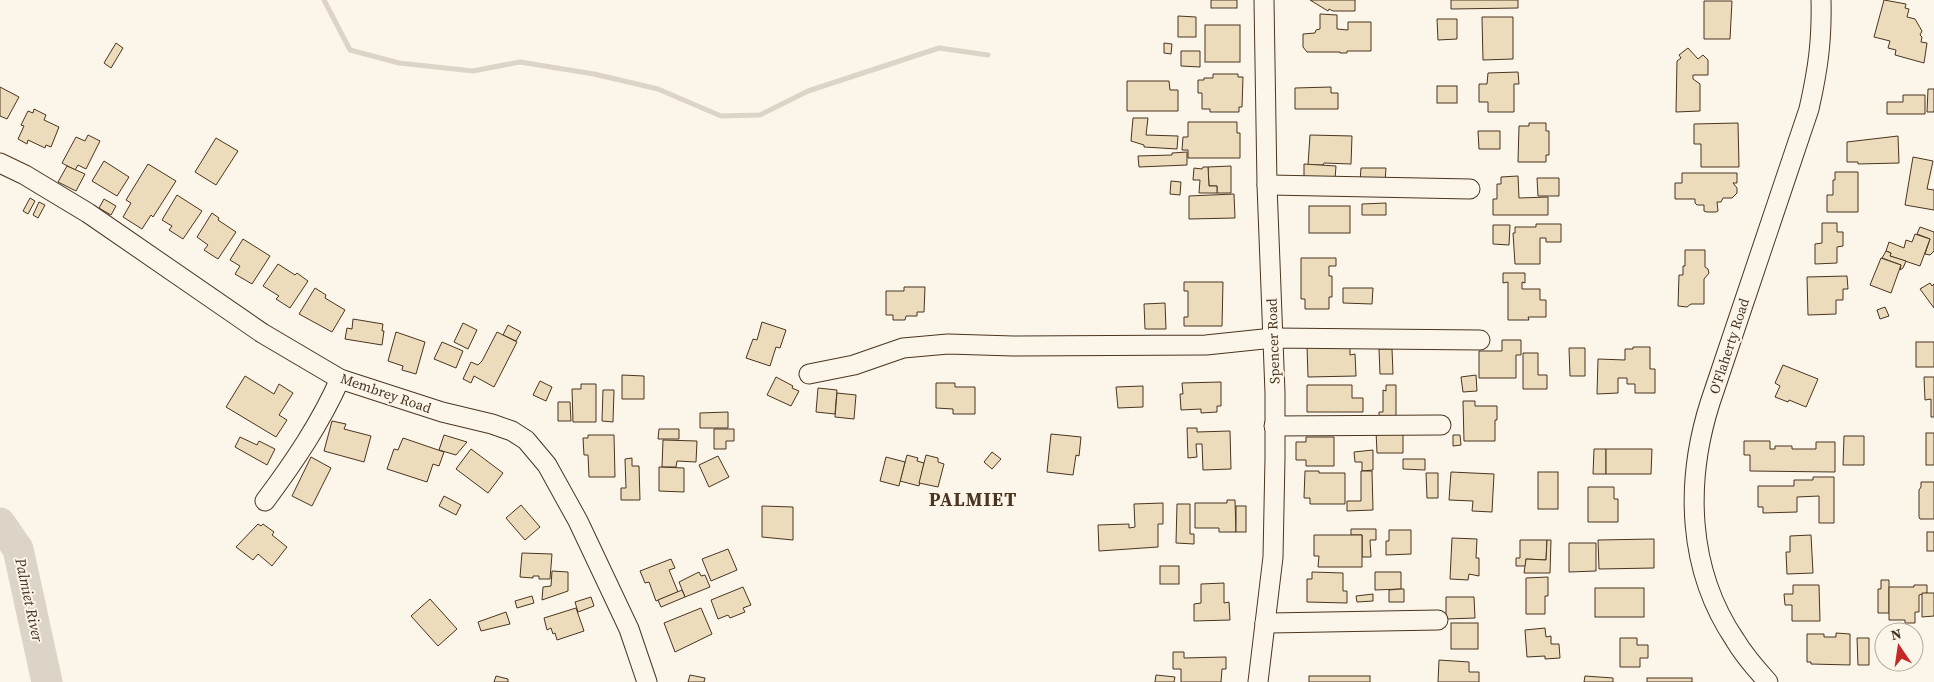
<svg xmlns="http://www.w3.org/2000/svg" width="1934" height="682" viewBox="0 0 1934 682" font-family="'Source Serif 4',serif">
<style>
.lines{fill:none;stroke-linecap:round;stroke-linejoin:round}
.stream{stroke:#dcd4c6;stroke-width:5}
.river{stroke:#dcd4c6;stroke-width:31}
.building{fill:#ecdcbc;stroke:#4a3520}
.minor-casing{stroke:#4a3520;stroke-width:21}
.minor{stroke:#fbf6e9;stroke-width:19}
.labels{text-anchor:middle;stroke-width:4;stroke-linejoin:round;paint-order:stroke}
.street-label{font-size:14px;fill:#4a3520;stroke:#fbf6e9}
.water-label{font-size:15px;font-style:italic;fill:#4a3520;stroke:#fbf6e9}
.district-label{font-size:19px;font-weight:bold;letter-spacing:1px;fill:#4a3520;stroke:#fbf6e9}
</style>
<rect width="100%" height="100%" fill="#fbf6e9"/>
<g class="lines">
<path class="stream" d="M324 0 350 50 399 63 473 71 520 62 594 74 658 89 721 116 760 115 808 91 939 48 988 55"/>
<path class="river" d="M0 523 18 549 47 682"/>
</g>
<g class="building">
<rect x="1211" y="0" width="26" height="8"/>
<path d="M1310 0H1355V11H1333L1329 9 1328 11Z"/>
<path d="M1451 0H1518V8L1451 9Z"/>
<path d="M1884 0 1906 4 1905 8 1909 9 1907 17 1915 19 1922 31 1920 35 1922 37 1921 42 1927 43 1924 63 1895 55 1896 50 1888 48 1890 41 1874 37Z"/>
<path d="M1704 1H1732L1730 39H1704Z"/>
<path d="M1320 14 1337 15V29L1348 30V22H1371V51H1347V53H1340V52H1307L1303 47V34L1315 33 1316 30 1320 29Z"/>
<path d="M1178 16 1196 17V37H1178Z"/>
<path d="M1482 17H1513V59L1483 60Z"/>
<path d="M1437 19H1457V39L1438 40Z"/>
<rect x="1205" y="25" width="35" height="37"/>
<path d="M116 43 123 48 111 68 104 63Z"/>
<path d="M1164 43 1172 44 1171 54 1164 53Z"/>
<path d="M1688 48 1698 59 1703 55 1708 60V75H1693V79L1700 84V111L1676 112 1677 61 1681 58 1679 55Z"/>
<path d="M1181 51H1200V67L1181 66Z"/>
<path d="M1518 72 1519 84H1514V112H1488V102H1479V84H1487L1488 73Z"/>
<path d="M1213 74H1238V77H1243L1242 107H1239V112H1210V109H1202V93H1198V80H1204V78H1213Z"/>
<path d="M1127 81H1169L1170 90H1178V111H1127Z"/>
<rect x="1437" y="86" width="20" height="17"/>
<path d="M0 87 19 97 7 119 0 116Z"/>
<path d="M1331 87V93H1338V109H1295V88Z"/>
<path d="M1928 89H1934V112H1927Z"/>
<path d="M1903 95H1925V114H1887V102H1903Z"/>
<path d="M34 109 46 115 44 120 59 127 51 147 46 145 45 148 28 140 27 144 18 139 24 126 21 125 28 111 33 113Z"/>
<path d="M1133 118H1148L1146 135 1178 136 1177 149 1144 147V145L1131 141Z"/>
<path d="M1188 122H1237V133H1240V158H1188V150H1182L1183 137H1188Z"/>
<path d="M1529 123H1546V131H1549V155H1546V162H1518L1519 126H1529Z"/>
<path d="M1738 123 1739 167H1701V144H1694V124Z"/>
<path d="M1478 131H1500V149H1479Z"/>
<path d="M88 135 100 141 86 169 78 165 75 170 62 163 76 137 85 141Z"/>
<path d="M1310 135 1352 136 1351 164 1324 163 1323 165H1308Z"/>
<path d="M1898 136 1899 163 1858 164V162H1847V142Z"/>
<path d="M216 138 238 151 216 185 195 172Z"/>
<path d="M1187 152V165L1139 167 1138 156 1172 155V153Z"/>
<path d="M1913 157 1933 161 1927 189 1934 190V210L1905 205Z"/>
<path d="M104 161 129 177 117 196 92 181Z"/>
<path d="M148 164 176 181 153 217 151 215 142 229 123 217 131 203 126 200Z"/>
<path d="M1304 164 1336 166 1335 179 1304 178Z"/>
<path d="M67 166 85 174 76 191 58 182Z"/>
<path d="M1231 166V193H1217V186H1209L1208 167Z"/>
<path d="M1203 167H1208L1209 186H1217V193H1199L1200 180H1193L1194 168 1202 169Z"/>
<path d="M1361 168H1386L1385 181H1360Z"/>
<path d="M1835 172H1858V212H1827V195H1833V180H1835Z"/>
<path d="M1682 173H1737V183H1733L1737 188V193L1732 198H1723L1721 202H1717L1718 211 1716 212H1707L1704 211V205H1697L1695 203V199H1675V183H1682Z"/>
<path d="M1518 176 1519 198 1548 197V215H1493V199H1497V184H1501V177Z"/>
<path d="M1537 178H1559V196H1538Z"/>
<path d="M1171 181 1181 182 1180 195 1170 194Z"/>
<path d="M1234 194 1235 218 1189 219V196Z"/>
<path d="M177 195 202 211 183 239 169 230 172 226 162 220Z"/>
<path d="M30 198 35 201 28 214 23 211Z"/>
<path d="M104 199 116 206 111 215 99 208Z"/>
<path d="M39 202 45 205 38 218 33 215Z"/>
<path d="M1386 203V215H1362V204Z"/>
<rect x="1309" y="206" width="41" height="27"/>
<path d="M212 213 219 218 218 220 236 232 218 259 204 250 208 245 197 237Z"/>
<path d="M1822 223H1837V232H1843V246L1837 247V263L1815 264V244L1822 243Z"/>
<path d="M1536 224H1561V242H1546V238H1540V264H1515L1513 233H1515V227H1536Z"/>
<path d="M1493 225H1510L1509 245 1493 244Z"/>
<path d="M1920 227 1934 232V251L1930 255 1925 254 1930 239 1917 234Z"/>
<path d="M1915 234 1930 239 1920 266 1890 256 1891 253 1886 251 1889 242 1904 248 1906 240 1912 242Z"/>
<path d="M243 239 270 256 252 284 235 274 240 266 230 260Z"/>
<path d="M1685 250H1705V267L1708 269 1709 273 1704 279V304H1691L1687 307 1678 306 1679 275H1683V266H1685Z"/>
<path d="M1886 251 1891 253 1890 256 1906 261 1903 268 1900 270 1901 265 1882 258Z"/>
<path d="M1301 258H1336V266H1329V276H1332V297H1329V309H1305V299H1301Z"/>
<path d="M1881 258 1901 265 1891 293 1870 285Z"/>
<path d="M278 264 295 275 297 273 308 281 290 308 276 299 279 296 263 286Z"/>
<path d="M1503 273H1525V283L1522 282V289H1540V300H1546V317H1528L1529 320H1508V282L1503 283Z"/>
<path d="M1847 276 1848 289H1843V300H1836V314L1808 315 1807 277Z"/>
<path d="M1184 282H1223L1222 326H1184V317H1188V291H1184Z"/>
<path d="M1930 283 1932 286 1934 284V308L1920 289Z"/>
<path d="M904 287H925L924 312H917V316H906L905 320H893V315H886V291H904Z"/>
<path d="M315 288 326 295 325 298 345 310 332 332 299 314Z"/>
<path d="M1343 288H1373L1372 304 1343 303Z"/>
<path d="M1165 303 1166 329H1145L1144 304Z"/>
<path d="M1885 307 1889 316 1880 319 1877 310Z"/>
<path d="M353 319 383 324 382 331H384L382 345 345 339 347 328 352 329Z"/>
<path d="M762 322 786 330 780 348 776 347 770 366 746 358 753 339 757 340Z"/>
<path d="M463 323 477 330 468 349 454 342Z"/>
<path d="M508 325 521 332 516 341 503 335Z"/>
<path d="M396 332 425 342 416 374 402 370 403 366 388 361Z"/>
<path d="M497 332 517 342 494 387 474 376 471 383 463 379 471 362 478 365 482 361Z"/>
<path d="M1502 340H1521V355H1516V378H1479V351H1502Z"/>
<path d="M442 342 463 351 456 368 434 359Z"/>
<rect x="1916" y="342" width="18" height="25"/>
<path d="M1307 346H1350V355L1355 354 1356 376 1308 377Z"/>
<path d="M1633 347H1650V369H1655V393H1635V384H1627V378H1618V393L1597 394 1598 359 1625 360V349H1633Z"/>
<path d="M1569 348H1585V376H1570Z"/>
<path d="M1379 349H1392L1393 374H1380Z"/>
<path d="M1523 353H1538V375H1547V389H1523Z"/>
<path d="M1783 365 1818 379 1806 407 1789 400 1788 402 1775 397 1780 386 1775 383Z"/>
<path d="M622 375 644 376V399H622Z"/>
<path d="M1476 375 1477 391 1463 392 1461 377Z"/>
<path d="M245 376 274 394 279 384 293 393 279 415 287 420 276 437 226 407Z"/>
<path d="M776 377 793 386 792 388 799 391 791 406 767 395Z"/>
<path d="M1924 377H1934V417H1931V399L1925 400Z"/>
<path d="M540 381 552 387 546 401 533 395Z"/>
<path d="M1221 382V406H1217V412L1201 413V409L1181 410 1180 394H1183L1182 383Z"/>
<path d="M936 383H955V387H975V414H953V409L936 408Z"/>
<path d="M581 384H596V422H573L572 389H581Z"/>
<path d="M1307 385H1352V398H1363V412H1307Z"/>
<path d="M1386 385H1396V421H1379V412H1383V390L1386 391Z"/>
<path d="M1143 386V407L1118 408 1116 387Z"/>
<path d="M818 388 837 390 835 414 816 412Z"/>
<path d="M603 390H614L613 422 602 421Z"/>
<path d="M837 393 856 395 854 419 835 417Z"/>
<path d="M1463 401H1475V406H1497V420H1495V441H1464Z"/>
<path d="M558 402H570L571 421H558Z"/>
<path d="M728 412V428H700V413Z"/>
<path d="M332 421 346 424 344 429 371 436 364 462 324 451Z"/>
<path d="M1187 428H1197V432L1230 431 1231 469 1203 470 1202 444H1196L1197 457 1188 458Z"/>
<path d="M659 429H679V439H658Z"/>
<path d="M714 429H734V441H726V449H714Z"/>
<path d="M1376 431 1403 433V453H1377Z"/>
<rect x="1926" y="433" width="8" height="32"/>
<path d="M1051 434 1081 437 1079 456 1076 455 1073 475 1047 472Z"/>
<path d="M444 435 467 442 456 455 439 450Z"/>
<path d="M588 435H614L615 477H589L588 455H584L583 438H588Z"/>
<path d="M1453 435H1460L1461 445 1453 446Z"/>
<path d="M1844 436H1864V465H1843Z"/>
<path d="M240 437 257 445 259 441 275 449 267 465 235 447Z"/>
<path d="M1306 437H1334V466H1306V460H1296V442H1306Z"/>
<path d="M403 438 444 452 439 466 433 464 427 482 387 469 394 449 398 450Z"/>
<path d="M663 440 697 441 696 462 677 461 676 467H662Z"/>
<path d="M1744 441H1770V449H1775V446H1792V449H1816V442H1835V472L1750 471V455H1744Z"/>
<path d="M471 449 503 473 488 493 456 469Z"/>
<path d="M1594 449H1606V474H1593Z"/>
<path d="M1606 449H1652L1651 474H1606Z"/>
<path d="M1373 450V470L1362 471V462H1355L1354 452Z"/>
<path d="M992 452 1001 459 992 469 984 462Z"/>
<path d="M907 455 918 458 917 461 924 463 919 486 900 481Z"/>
<path d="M926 455 938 458V462L944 464 938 487 919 483Z"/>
<path d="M718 456 729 477 709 487 699 465Z"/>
<path d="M311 457 331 468 312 506 292 496Z"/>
<path d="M886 457 905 462 899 486 880 481Z"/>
<path d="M632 458V466H639L640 500H621V488H626L625 459Z"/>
<path d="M1403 459H1425V470L1403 469Z"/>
<path d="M659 467 684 468V492L659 491Z"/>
<path d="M1305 471H1319V473H1345V504H1310V498H1304Z"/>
<path d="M1361 471H1372L1373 510 1347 511V501H1361Z"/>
<path d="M1451 472 1494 474 1492 512 1472 511 1473 501 1449 500Z"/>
<rect x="1538" y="472" width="20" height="37"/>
<path d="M1426 473H1438V498H1427Z"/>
<path d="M1813 477H1834V523H1819V496L1797 497V512L1763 513V507H1758V486H1794V480H1813Z"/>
<path d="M1921 482H1934V519H1920L1919 517V490L1921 487Z"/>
<path d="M1588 487H1614V499H1618V522H1588Z"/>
<path d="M444 496 461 505 456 515 439 506Z"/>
<path d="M1227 500H1235L1236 532H1219V528H1195V503H1227Z"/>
<path d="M1163 503V524H1158V547L1099 551 1098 525 1129 524V528L1135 527 1134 504Z"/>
<path d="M1177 504H1190V534H1194V544L1176 543Z"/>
<path d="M521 505 540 527 525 540 506 518Z"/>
<path d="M762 506 793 507V540L762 537Z"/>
<rect x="1236" y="506" width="10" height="26"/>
<path d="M258 524 261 526 263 524 274 532 272 535 287 547 272 566 258 554 253 560 236 547Z"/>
<path d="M1351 529H1376V540H1370L1371 557H1362V535H1351Z"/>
<path d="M1389 530H1411V554L1386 555V541H1389Z"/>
<rect x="1927" y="532" width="7" height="19"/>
<path d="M1314 535H1362V567H1318L1319 556H1314Z"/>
<path d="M1811 535 1813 573 1787 574 1786 552H1790V536Z"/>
<path d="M1452 538 1477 539 1476 558H1479V576L1469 574 1468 580 1450 579Z"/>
<path d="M1654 539V568L1599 569 1598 540Z"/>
<path d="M1520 540H1547L1546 560 1526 559V566H1516V558H1520Z"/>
<path d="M1547 540H1551L1550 573H1524L1526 559 1546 560Z"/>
<path d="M1569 543H1596V571L1569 572Z"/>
<path d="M728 549 737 570 711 581 702 559Z"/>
<path d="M522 553 552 554 550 579H539V576H533V578L520 577Z"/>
<path d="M671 559 675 568 669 570 678 592 656 601 649 582 645 583 640 571Z"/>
<rect x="1160" y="566" width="19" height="18"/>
<path d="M552 571 568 572V591L542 600 543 587 551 586Z"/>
<path d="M699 572 701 576 705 575 710 587 685 597 679 582Z"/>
<path d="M1312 572 1343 573V591H1347V603L1307 602V579H1312Z"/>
<path d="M1375 572H1401V589L1375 590Z"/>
<path d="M1548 577V596H1545V614H1526V578Z"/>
<path d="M1881 580H1889V613H1878V589H1881Z"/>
<path d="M1224 583V603L1229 602 1230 620 1194 621V604L1201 603V584Z"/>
<path d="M1793 585H1819L1820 621H1792V605H1785L1784 594H1793Z"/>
<path d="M1914 585H1927V593L1919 595V612H1915V623H1905V620H1889V587H1914Z"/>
<path d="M743 587 751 605 743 608 745 612 730 618 728 615 718 619 711 600Z"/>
<rect x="1595" y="588" width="49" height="29"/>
<path d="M1401 589H1404V602H1389V590Z"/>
<path d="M682 590 685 597 661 607 658 600Z"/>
<path d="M1922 593H1934V616L1922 617Z"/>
<path d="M1373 594V601L1357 602 1356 596Z"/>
<path d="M532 596 534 603 517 608 515 601Z"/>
<path d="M591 597 594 606 578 612 575 602Z"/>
<path d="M1446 597H1474L1475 618 1446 619Z"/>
<path d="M430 599 457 629 438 646 411 616Z"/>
<path d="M576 608 584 631 557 640 555 633 553 634 551 628 547 630 544 618Z"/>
<path d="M701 608 712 634 675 652 664 623Z"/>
<path d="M506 612 510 624 481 631 478 622Z"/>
<rect x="1451" y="623" width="27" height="26"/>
<path d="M1545 628 1546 637 1551 636V644H1559L1560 658 1545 659V656L1527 657 1525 630Z"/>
<path d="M1836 633 1850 634V665L1811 664V662H1807V634H1824V637H1836Z"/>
<path d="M1620 638H1637V645H1648V658H1640V667H1620Z"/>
<path d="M1857 638H1869V665H1858Z"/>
<path d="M1173 652H1184V658L1226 657V669H1222L1221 682H1181V669H1173Z"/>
<path d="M1439 660 1469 662V672H1479V682H1438Z"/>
<path d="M690 675 705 678 704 682H688Z"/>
<path d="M1156 675 1175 677 1174 682H1155Z"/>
<path d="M496 676 508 679V682H494Z"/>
<rect x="1309" y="676" width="61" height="6"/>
<path d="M1585 676 1613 678V682H1584Z"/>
<rect x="1647" y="678" width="45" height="4"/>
</g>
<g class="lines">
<defs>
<g id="minor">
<path d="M0 163 25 175 88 213 262 333 340 379 442 412 492 424 512 431 526 440 547 465 578 521 629 629 647 682"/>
<path d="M1267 185 1470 189"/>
<path d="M809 374 854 365 903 348 948 344 1013 346 1206 345 1273 338 1480 340"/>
<path d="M1274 426 1441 425"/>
<path d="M265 501C294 462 320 424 340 379"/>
<path d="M1265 623 1438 620"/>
<path d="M1258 682 1273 557 1275 458V393L1267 185 1264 0"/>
<path d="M1768 682C1756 669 1744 655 1735 640 1687 569 1685 482 1710 403L1809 109C1818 69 1822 41 1821 0"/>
</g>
</defs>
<use href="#minor" class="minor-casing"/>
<use href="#minor" class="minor"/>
</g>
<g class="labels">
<g class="street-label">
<text transform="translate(1273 341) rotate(-92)" y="5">Spencer Road</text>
<text transform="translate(1729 346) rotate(-72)" y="5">O'Flaherty Road</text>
<text transform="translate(386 393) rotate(19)" y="5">Membrey Road</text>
</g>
<g class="water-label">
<text transform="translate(29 600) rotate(78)" y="5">Palmiet River</text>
</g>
<g class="district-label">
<text x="973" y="506">PALMIET</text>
</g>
</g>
<g transform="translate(1899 647) rotate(347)"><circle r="24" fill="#fbf6e9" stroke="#b4a999"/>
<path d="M0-4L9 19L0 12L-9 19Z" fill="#c62828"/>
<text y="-8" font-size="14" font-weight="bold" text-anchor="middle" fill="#4a3520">N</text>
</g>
</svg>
